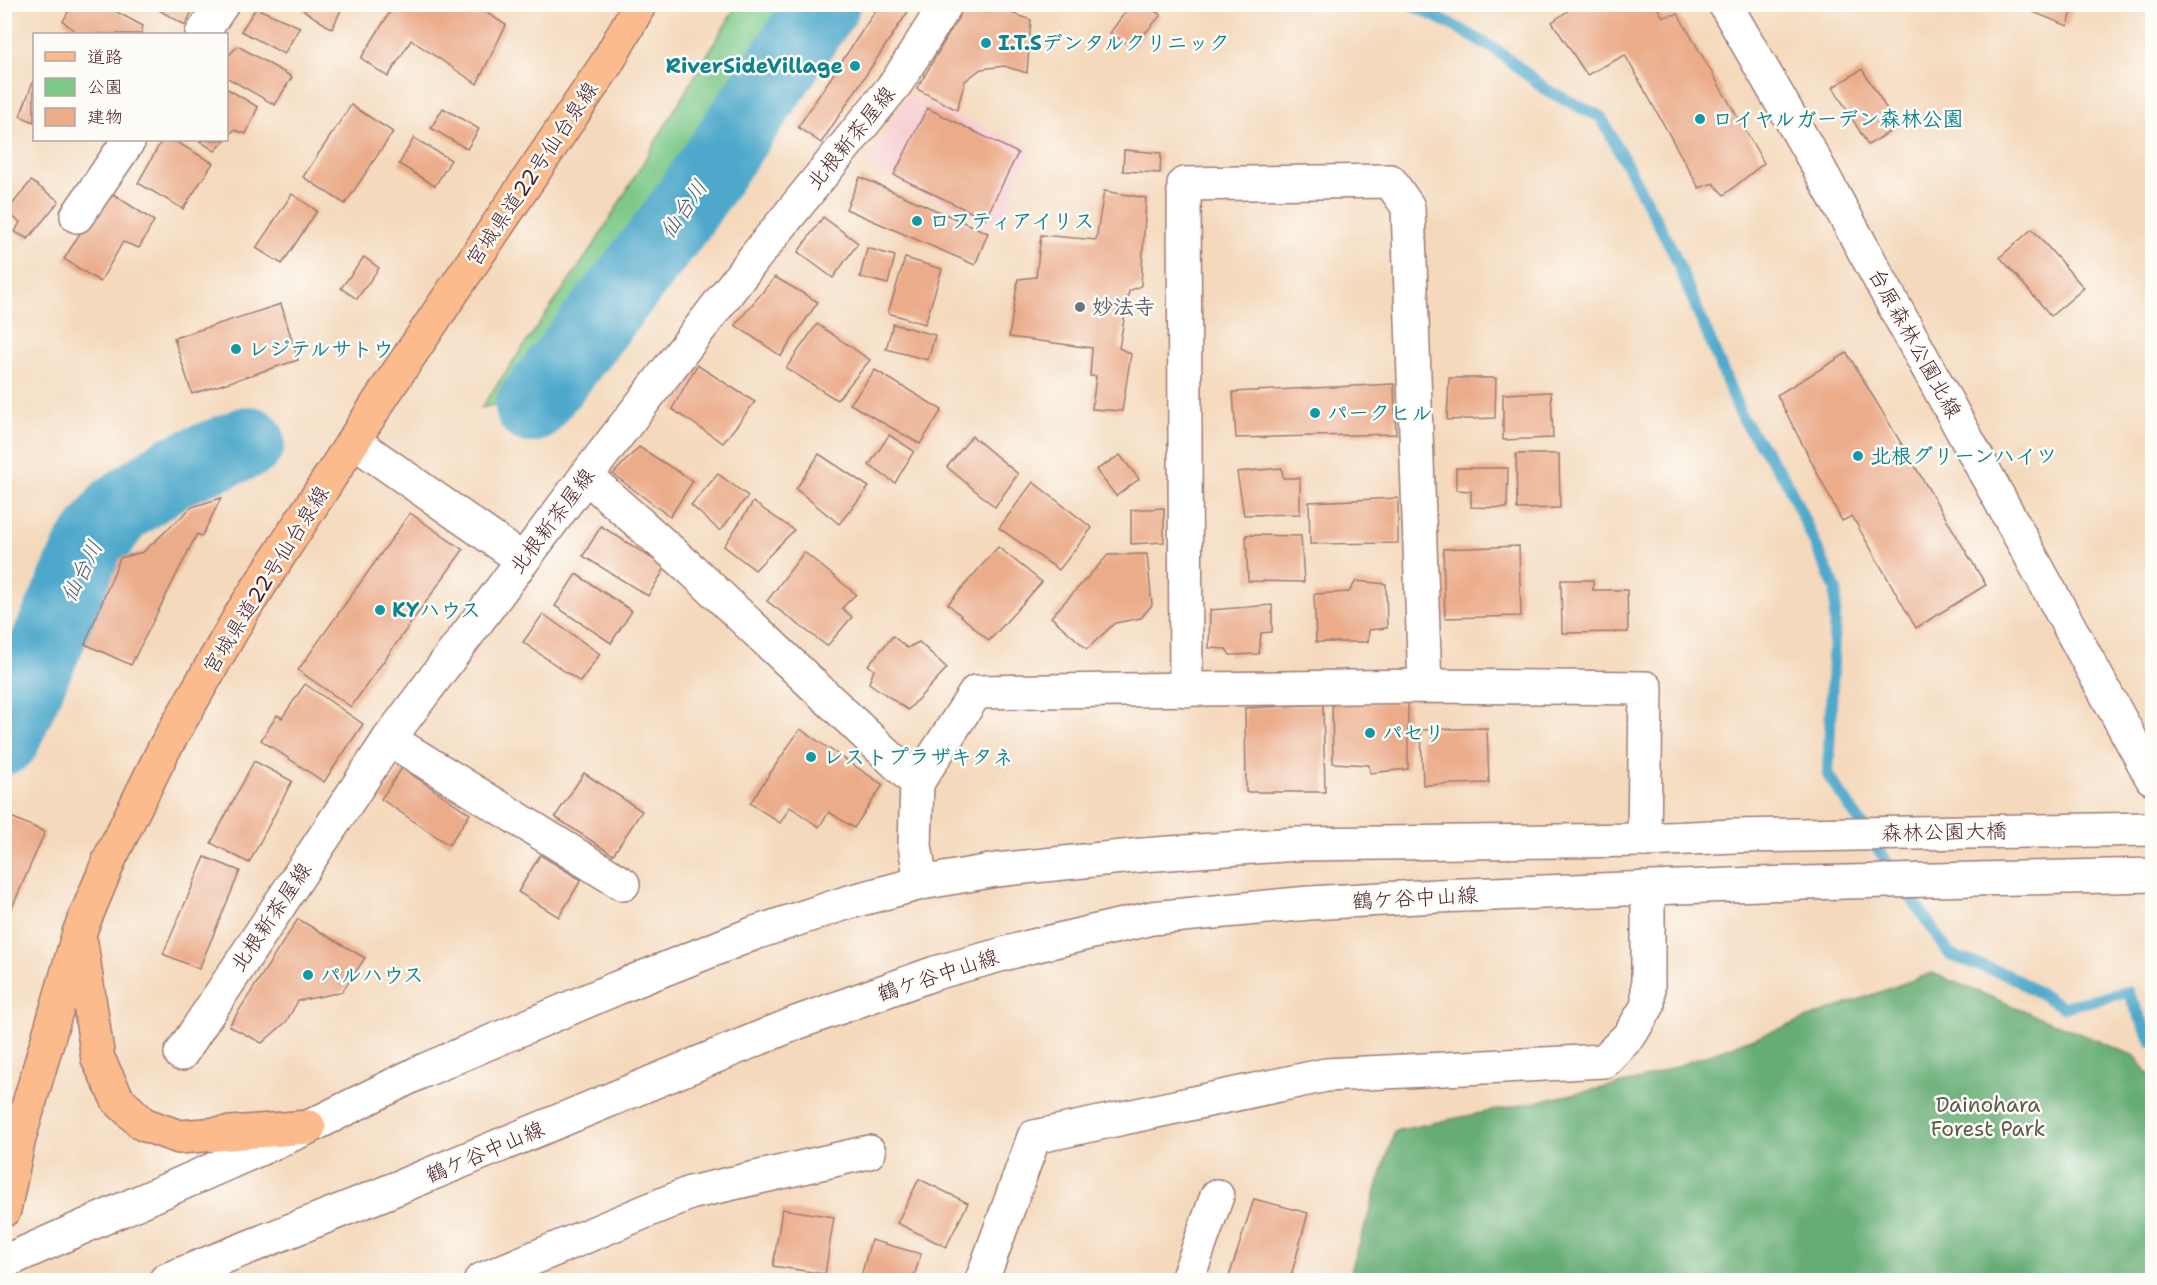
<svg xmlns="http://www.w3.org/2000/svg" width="2157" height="1285" viewBox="0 0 2157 1285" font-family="'Shantell Sans','Klee One',sans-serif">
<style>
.built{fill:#f7cfd3}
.green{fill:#7dc988;stroke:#64745a;stroke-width:1.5}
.forest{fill:#66ad74;stroke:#586650;stroke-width:1.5}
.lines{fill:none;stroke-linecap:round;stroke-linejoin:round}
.stream{stroke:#4da8cb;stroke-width:12}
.river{stroke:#4da8cb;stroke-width:72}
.building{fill:#ebac8a}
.minor-casing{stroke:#9f7c74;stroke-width:36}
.major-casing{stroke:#9f7c74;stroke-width:36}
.minor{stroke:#fff;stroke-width:33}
.major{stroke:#fbbb8d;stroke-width:33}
.culture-dot{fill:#0f9aa8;stroke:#fdfcf7;stroke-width:2}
.worship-dot{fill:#6b7280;stroke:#fdfcf7;stroke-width:2}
.labels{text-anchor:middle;stroke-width:5;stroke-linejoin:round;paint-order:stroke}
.culture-label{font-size:21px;font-weight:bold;fill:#0d838f;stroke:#fdfcf7;text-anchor:start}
.street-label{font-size:21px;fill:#4a1f2b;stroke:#fdfcf7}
.worship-label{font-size:21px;font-weight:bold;fill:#5b616d;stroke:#fdfcf7;text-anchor:start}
.park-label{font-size:21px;fill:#5c5a4c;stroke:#fdfcf7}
.water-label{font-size:22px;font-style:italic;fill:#4b5d73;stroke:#fdfcf7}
</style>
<rect width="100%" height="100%" fill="#fdfcf7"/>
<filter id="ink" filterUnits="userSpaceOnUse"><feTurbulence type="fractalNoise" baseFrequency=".0167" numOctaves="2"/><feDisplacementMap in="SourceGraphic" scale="12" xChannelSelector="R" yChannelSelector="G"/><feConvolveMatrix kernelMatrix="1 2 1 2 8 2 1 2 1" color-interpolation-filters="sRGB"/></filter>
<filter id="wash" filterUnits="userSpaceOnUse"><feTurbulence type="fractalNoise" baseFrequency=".008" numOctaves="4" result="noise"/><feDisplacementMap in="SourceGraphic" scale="24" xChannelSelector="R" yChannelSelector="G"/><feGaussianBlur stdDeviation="1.35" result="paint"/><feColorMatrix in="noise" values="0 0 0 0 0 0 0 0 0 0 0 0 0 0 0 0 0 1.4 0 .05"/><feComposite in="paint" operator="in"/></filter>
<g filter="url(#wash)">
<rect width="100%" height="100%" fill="#f4d9bc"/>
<path class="built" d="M909 95 1031 147 998 230 864 165Z"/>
<path class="green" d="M737 5H811L663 219 529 397 481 408 596 242Z"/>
<path class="forest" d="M1932 973 2135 1056 2152 1078V1280H1348L1395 1131 1636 1081Z"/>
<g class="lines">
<path class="stream" d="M1410 4 1460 29 1498 51 1548 91 1601 117 1672 249 1743 420 1786 480 1836 590 1828 775 1950 955 2008 975 2063 1007 2128 992 2152 1042"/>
<g class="river">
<path d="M531 407 673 225 824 4"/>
<path d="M4 739 89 549 119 509 175 471 249 442"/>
</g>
</g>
<g id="blocks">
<g class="building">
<path d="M73 4H102L143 26 141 34H78L63 21Z"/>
<path d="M148 4H196L185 25Z"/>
<path d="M294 4H344L332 29Z"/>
<path d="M395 4H473L506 25 477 84 411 40 388 77 361 58Z"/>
<path d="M880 4H913L821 143 798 127Z"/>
<path d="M966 4H986L1031 20 1027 73 1004 66 981 69 965 81 957 110 917 89Z"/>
<path d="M1131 4H1144L1161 15 1133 47 1110 33Z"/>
<path d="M1578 4H1655L1663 17 1678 14 1764 163 1724 195 1713 183 1699 188 1625 55 1587 75 1552 22Z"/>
<path d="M2013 4H2074L2068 26Z"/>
<path d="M256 8 300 27 284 54 241 31Z"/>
<path d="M238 46 292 77 275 105 226 77V58Z"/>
<path d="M1862 69 1898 127 1868 145 1833 87Z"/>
<path d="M34 79V122L20 116Z"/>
<path d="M226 88 258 107 246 134 234 130 226 138Z"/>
<path d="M351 105 393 132 345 204 303 177Z"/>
<path d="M443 108 479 129 467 149 431 128Z"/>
<path d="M927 108 1018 153 985 219 894 175Z"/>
<path d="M414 138 451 160 435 186 399 164Z"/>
<path d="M162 140H173L213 163 183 209 138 183Z"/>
<path d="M198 140H226L215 151Z"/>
<path d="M1124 150 1161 153 1160 173 1123 171Z"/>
<path d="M860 177 988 233 975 265 846 209Z"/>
<path d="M31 181 59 201 28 239 15 232 20 222 6 212Z"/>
<path d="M107 190 154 221 139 248 123 242 100 282 64 259Z"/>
<path d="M1104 191 1146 198 1141 286 1129 291 1119 348 1131 354 1122 411 1092 409 1096 376H1090L1092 348 1009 337 1018 279 1036 277 1041 235 1096 240Z"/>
<path d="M292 194 317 211 282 264 256 248Z"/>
<path d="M823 217 858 243 833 278 798 252Z"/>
<path d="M2032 229 2084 288 2051 316 2000 257Z"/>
<path d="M867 248 895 256 888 284 860 277Z"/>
<path d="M364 257 379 268 357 299 341 288Z"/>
<path d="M905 258 942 269 925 324 888 313Z"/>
<path d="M775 277 818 302 781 356 735 325Z"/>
<path d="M281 304 298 360 192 394 174 338Z"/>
<path d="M817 324 870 360 837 400 786 368Z"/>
<path d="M893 324 935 335 928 360 886 349Z"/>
<path d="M1847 353 1986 585 1916 628 1852 516 1842 521 1777 395Z"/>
<path d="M697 365 755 402 723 443 672 409Z"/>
<path d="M875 370 942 410 920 444 850 404Z"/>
<path d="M1449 378H1496L1495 418 1447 420Z"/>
<path d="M1394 384 1396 434 1236 438 1233 392Z"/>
<path d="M1551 392 1553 438 1503 440V394Z"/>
<path d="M889 435 914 451 895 483 869 465Z"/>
<path d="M972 436 1018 474 995 507 947 467Z"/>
<path d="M639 447 693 481 670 517 613 474Z"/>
<path d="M819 454 869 487 839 524 796 489Z"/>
<path d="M1516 454H1559L1560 508 1517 509Z"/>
<path d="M1120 455 1139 479 1116 496 1096 470Z"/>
<path d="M1282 468 1283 478H1300V514L1244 515 1237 472Z"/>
<path d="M1456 468H1508L1507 508 1471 507V491L1456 490Z"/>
<path d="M718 474 748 496 720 531 691 505Z"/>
<path d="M1033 482 1092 528 1059 570 999 528Z"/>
<path d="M221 498 202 536 197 534 131 665 85 644 120 558 143 552 192 507Z"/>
<path d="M1398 498V543L1310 544 1309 502Z"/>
<path d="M753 502 794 530 755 570 724 546Z"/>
<path d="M1164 508V542L1131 544V510Z"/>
<path d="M410 513 463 550 351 707 298 670Z"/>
<path d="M601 526 666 567 648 596 583 556Z"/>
<path d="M1246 535 1301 536 1304 582 1248 581Z"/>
<path d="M1519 546 1521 616 1445 618 1443 549Z"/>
<path d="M998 547 1042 582 989 641 948 604Z"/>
<path d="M804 552 856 594 842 608 852 617 827 646 767 601Z"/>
<path d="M1147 554 1152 605 1141 618 1115 623 1087 649 1051 617 1108 555Z"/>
<path d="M576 574 632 611 611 643 555 606Z"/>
<path d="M1561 580H1593V590H1627L1628 632 1562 633Z"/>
<path d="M1356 581 1386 584 1387 628 1369 630 1368 642H1316L1314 594 1349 592Z"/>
<path d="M1272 605V632L1261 633 1259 654 1230 655 1226 649 1209 648 1210 610Z"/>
<path d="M543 614 600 654 580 682 523 642Z"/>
<path d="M893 636 907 648 919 642 947 668 908 710 869 683 874 670 868 665Z"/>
<path d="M305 684 363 724 324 782 261 740 277 715 282 718Z"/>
<path d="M1332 702 1408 703V769L1370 773 1369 765 1333 763Z"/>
<path d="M1323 704 1325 792H1246L1245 708Z"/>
<path d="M1487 728 1489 783 1423 785 1421 730Z"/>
<path d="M800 729 883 785 854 828 829 812 819 827 790 807 780 823 750 803Z"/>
<path d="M254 761 292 781 249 863 211 843Z"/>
<path d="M402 768 470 814 449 845 381 799Z"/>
<path d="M584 773 642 811 613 855 555 817Z"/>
<path d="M11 817 45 832 4 926V832Z"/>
<path d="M540 855 581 880 559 917 518 892Z"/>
<path d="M205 857 240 871 199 969 163 954Z"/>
<path d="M298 919 365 958 342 992 298 1001 286 1022 262 1043 229 1026Z"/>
<path d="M919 1179 968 1203 946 1247 897 1223Z"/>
<path d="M1254 1199 1308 1213 1290 1280H1228Z"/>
<path d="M782 1209 834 1217 825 1274 773 1266Z"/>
<path d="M871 1240 921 1254 913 1280H860Z"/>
</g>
</g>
</g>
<g filter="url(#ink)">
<use href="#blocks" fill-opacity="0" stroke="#9f7c74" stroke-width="1.5"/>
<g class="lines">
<defs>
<g id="minor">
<path d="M1725 4 1815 161 2152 778"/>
<path d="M202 34 222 4"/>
<path d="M77 216 129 140"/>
<path d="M353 441 523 560"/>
<path d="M586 476 692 570 917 783 915 845 921 883"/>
<path d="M1186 690 1184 184 1390 181 1408 207 1425 686"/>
<path d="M389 739 623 884"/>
<path d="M917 783 976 692 1425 686 1646 688 1644 840"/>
<path d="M181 1054 389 739 586 476 755 257 897 82 946 4"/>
<path d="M4 1262 309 1127 418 1073 617 988 755 933 846 903 921 883 996 870 1142 855 1297 844 1644 840 1735 836 2152 829"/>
<path d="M166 1280 380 1195 796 1023 935 973 1029 947 1152 918 1309 903 1437 896 1759 884 2152 875"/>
<path d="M481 1280 690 1193 869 1152"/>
<path d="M982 1280 1034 1137 1326 1075 1604 1061 1630 1035 1648 1005V889"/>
<path d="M1187 1280 1217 1196"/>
</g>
<g id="major">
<path d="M81 943 98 1059 118 1100 143 1124 179 1137 309 1127"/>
<path d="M4 1210 19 1138 79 933 111 856 164 749 243 611 389 386 607 63 640 4"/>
</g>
</defs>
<use href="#minor" class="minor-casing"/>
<use href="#major" class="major-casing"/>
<use href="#minor" class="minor"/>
<use href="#major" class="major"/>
</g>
</g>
<g class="culture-dot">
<circle cx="986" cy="43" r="6"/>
<circle cx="855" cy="66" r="6"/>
<circle cx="1700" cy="119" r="6"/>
<circle cx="917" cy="221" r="6"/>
<circle cx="236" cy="349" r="6"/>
<circle cx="1315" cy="413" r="6"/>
<circle cx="1858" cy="456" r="6"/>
<circle cx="380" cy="610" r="6"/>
<circle cx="1370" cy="733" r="6"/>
<circle cx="811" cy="757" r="6"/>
<circle cx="308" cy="975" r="6"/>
</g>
<circle class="worship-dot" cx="1080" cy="307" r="6"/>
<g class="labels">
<g class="culture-label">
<text x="998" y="50">I.T.Sデンタルクリニック</text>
<text x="843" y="73" text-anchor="end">RiverSideVillage</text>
<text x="1712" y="126">ロイヤルガーデン森林公園</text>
<text x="929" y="228">ロフティアイリス</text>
<text x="248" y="356">レジテルサトウ</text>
<text x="1327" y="420">パークヒル</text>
<text x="1870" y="463">北根グリーンハイツ</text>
<text x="392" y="617">KYハウス</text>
<text x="1382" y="740">パセリ</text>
<text x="823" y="764">レストプラザキタネ</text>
<text x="320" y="982">パルハウス</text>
</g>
<g class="street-label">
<text transform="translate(851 138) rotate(-51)" y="7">北根新茶屋線</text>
<text transform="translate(532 174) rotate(-56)" y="7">宮城県道22号仙台泉線</text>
<text transform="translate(1915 343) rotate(61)" y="7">台原森林公園北線</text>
<text transform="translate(552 521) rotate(-53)" y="7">北根新茶屋線</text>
<text transform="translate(266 580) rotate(-58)" y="7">宮城県道22号仙台泉線</text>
<text transform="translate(1944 832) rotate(-1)" y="7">森林公園大橋</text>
<text transform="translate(1415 898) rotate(-3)" y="7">鶴ケ谷中山線</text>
<text transform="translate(271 917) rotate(-56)" y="7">北根新茶屋線</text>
<text transform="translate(938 975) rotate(-18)" y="7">鶴ケ谷中山線</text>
<text transform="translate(485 1152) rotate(-23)" y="7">鶴ケ谷中山線</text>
</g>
<g class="worship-label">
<text x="1092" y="314">妙法寺</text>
</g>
<g class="park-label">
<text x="1988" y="1112">Dainohara<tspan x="1988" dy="24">Forest Park</tspan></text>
</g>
<g class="water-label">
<text transform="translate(683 209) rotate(-55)" y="8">仙台川</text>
<text transform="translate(81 571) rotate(-63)" y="8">仙台川</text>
</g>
</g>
<rect width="2157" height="1285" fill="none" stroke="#fdfcf7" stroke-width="24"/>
<rect x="33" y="33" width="195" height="108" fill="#fdfcf7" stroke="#b5a4a5" stroke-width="1.5"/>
<rect x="45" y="52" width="30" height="9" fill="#fbbb8d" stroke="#b5a4a5" stroke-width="1.5"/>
<text x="87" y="63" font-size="18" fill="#4a1f2b">道路</text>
<rect x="45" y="78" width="30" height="18" fill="#7dc988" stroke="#b5a4a5" stroke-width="1.5"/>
<text x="87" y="93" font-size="18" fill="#4a1f2b">公園</text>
<rect x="45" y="108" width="30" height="18" fill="#ebac8a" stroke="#b5a4a5" stroke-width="1.5"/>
<text x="87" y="123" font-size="18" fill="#4a1f2b">建物</text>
</svg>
